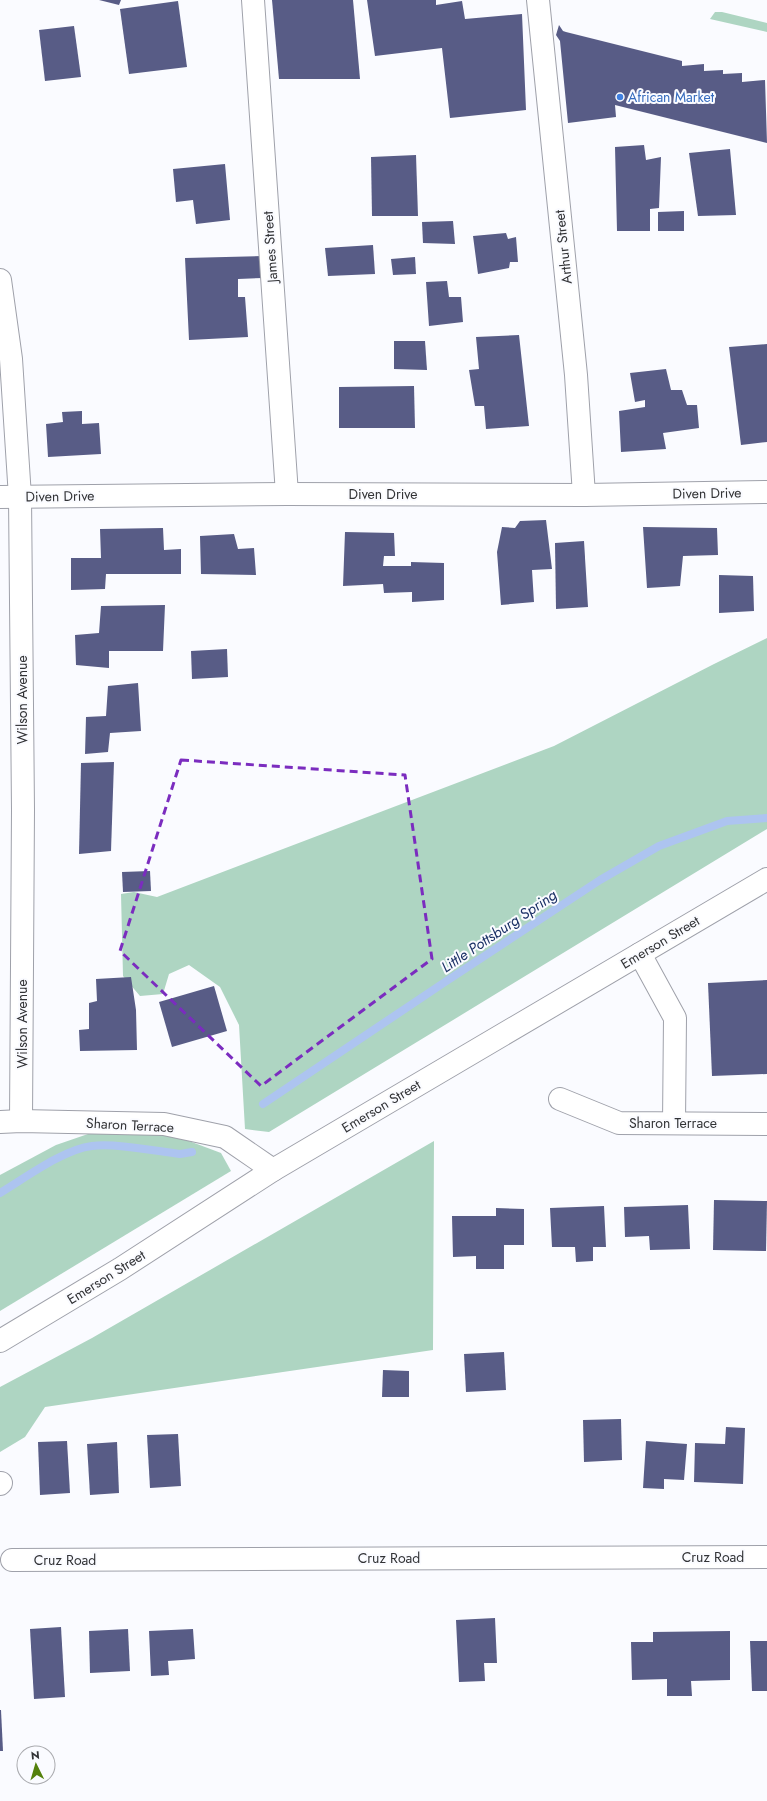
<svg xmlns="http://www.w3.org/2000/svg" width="767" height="1801" viewBox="0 0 767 1801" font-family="Jost,sans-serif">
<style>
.green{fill:#aed5c2}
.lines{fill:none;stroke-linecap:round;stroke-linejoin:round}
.stream{stroke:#adc4f0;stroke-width:8}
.building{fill:#585c86}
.minor-casing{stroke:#9fa1aa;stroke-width:24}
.major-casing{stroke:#9fa1aa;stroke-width:24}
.minor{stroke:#fff;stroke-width:22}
.major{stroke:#fff;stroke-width:22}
.marked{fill:none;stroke:#7b2cbf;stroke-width:3;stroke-dasharray:8 5;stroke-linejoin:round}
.shop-dot{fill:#3f7fe0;stroke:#fafbff;stroke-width:1.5}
.labels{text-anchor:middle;stroke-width:4;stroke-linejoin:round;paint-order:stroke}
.shop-label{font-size:14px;fill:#366cbe;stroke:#fafbff;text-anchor:start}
.street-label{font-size:14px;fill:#323336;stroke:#fafbff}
.water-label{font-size:15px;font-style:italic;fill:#1a3065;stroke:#fafbff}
</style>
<rect width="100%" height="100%" fill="#fafbff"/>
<g class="green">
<path d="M715 12H722L767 23V32L710 19Z"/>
<path d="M767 638V829L269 1132 245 1129 239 1025 220 987 189 965 169 974 163 994 140 996 123 976 121 894 134 892 157 897 554 746 714 664Z"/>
<path d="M88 1134H157L189 1141 221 1153 231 1171 0 1311V1175L56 1145Z"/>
<path d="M434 1141 433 1350 45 1407 25 1437 0 1452V1387L92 1338Z"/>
</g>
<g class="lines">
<g class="stream">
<path d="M263 1104 442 984 600 880 659 846 727 821 767 818"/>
<path d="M0 1193C25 1178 64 1149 92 1146 116 1143 155 1151 180 1154L192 1152"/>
</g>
</g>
<g class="building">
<path d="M99 0H121L119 5Z"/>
<path d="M272 0H353L360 79H279Z"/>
<path d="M367 0H436V5L462 1 465 19 522 14 526 110 450 118 442 48 375 56Z"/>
<path d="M178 1 187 67 129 74 120 9Z"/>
<path d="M559 25 563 31 566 32 682 61V66L704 64V71L723 70V74L742 73V82L765 80 767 143 615 105 616 117 568 123 560 41 556 35Z"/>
<path d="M74 26 81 77 45 81 39 30Z"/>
<path d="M644 145 646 160 661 157 659 208 650 209V231H617L615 147Z"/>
<path d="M730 149 736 215 698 216 689 153Z"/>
<path d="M416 155 418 216H372L371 157Z"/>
<path d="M225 164 230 220 196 224 193 200 176 202 173 169Z"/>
<path d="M684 211V231H658V212Z"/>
<path d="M453 221 455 244 423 243 422 222Z"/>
<path d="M506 233 508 239 516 237 518 262H510L509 268 478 274 473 236Z"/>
<path d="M373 245 375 274 328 276 325 248Z"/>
<path d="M262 256 263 278 238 279V297H245L248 337 189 340 185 258Z"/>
<path d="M415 257 416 274 393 275 391 259Z"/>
<path d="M447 281 449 297H461L463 322 429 326 426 282Z"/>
<path d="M519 335 529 426 486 429 484 406H475L469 370 479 369 476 337Z"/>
<path d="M394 341H425L427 370 394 369Z"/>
<path d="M767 344V442L741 445 729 347Z"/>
<path d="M666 369 671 390H682L687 405H697L699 428 663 433 666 449 621 452 619 411 645 407V400L635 402 630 373Z"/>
<path d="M414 386 415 428H339V387Z"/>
<path d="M82 411V424L99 423 101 454 48 457 46 424 63 422 62 412Z"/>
<path d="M546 520 552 569 532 570 534 602 501 605 497 552 502 527 515 528 520 521Z"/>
<path d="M643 527 717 528 718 555 683 556 680 586 647 588Z"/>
<path d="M163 528 164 550 181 549V574H106L105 589 71 590V558H101L100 529Z"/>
<path d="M345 532 394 533 395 556H384L383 566H411V562L444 563V600L412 602V592L384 593 383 584 343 586Z"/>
<path d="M234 534 238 549 254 548 256 575 201 574 200 536Z"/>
<path d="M584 541 588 607 556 609 555 543Z"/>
<path d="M719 575 753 576 754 611 719 613Z"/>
<path d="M165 605 163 651H109V668L76 665 75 635 99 633 101 606Z"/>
<path d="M227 649 228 677 192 679 191 651Z"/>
<path d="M138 683 141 731 110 733 108 752 85 754 86 717 106 716 108 686Z"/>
<path d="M114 762 111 851 79 854 81 763Z"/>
<path d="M150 871 151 891 123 892 122 872Z"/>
<path d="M131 977 136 1010 137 1050 80 1051 79 1030 89 1029V1003L97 1001 96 979Z"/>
<path d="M767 980V1074L712 1076 708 983Z"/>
<path d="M214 986 227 1031 172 1047 159 1002Z"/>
<path d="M714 1200 767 1201 766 1251 713 1250Z"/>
<path d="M688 1205 690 1249 650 1250 649 1236 625 1237 624 1207Z"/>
<path d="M604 1206 606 1247H593V1261L576 1262 575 1247H552L550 1208Z"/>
<path d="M496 1208 524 1209V1245H504V1269H476V1256L453 1257 452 1216H496Z"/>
<path d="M504 1352 506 1390 466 1392 464 1354Z"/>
<path d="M383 1370 409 1371V1397H382Z"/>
<path d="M621 1419 622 1460 584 1462 583 1420Z"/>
<path d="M726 1427 745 1428 743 1484 694 1482 695 1443 725 1444Z"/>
<path d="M178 1434 181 1486 150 1488 147 1435Z"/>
<path d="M67 1441 70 1493 40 1495 38 1442Z"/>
<path d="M646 1441 687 1444 684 1480 664 1479V1489L643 1488Z"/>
<path d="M117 1442 119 1493 90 1495 87 1444Z"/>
<path d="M495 1618 497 1663H484L485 1681 459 1682 456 1620Z"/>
<path d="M61 1627 65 1697 34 1699 30 1629Z"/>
<path d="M128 1629 130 1671 90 1673 89 1631Z"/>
<path d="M193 1629 195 1659 168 1661 169 1675 151 1676 149 1631Z"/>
<path d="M730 1631V1680L691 1681 692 1696H667V1679L632 1680 631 1642H653V1632Z"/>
<path d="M750 1641H767V1691H752Z"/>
<path d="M0 1710H1L3 1751H0Z"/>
</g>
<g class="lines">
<defs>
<g id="minor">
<path d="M253 0 287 494"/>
<path d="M538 0 576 375 584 495"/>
<path d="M0 280 11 359 20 497 23 810 21 1121"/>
<path d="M0 497 287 494 584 495 767 492"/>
<path d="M640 954 675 1018 674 1123"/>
<path d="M560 1099 619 1123 767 1124"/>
<path d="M0 1122 21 1121 164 1124 225 1137 273 1170"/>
<path d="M0 1484 1 1483"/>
<path d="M12 1560 767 1557"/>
</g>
<path id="major" d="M0 1341 120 1269 273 1170 767 879"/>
</defs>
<use href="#minor" class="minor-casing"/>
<use href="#major" class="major-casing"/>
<use href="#minor" class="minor"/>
<use href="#major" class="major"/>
</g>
<path class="marked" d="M181 760 405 775 432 959 261 1086 120 951Z"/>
<circle class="shop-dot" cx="620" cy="97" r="4"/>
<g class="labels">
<g class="shop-label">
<text x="628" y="102">African Market</text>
</g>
<g class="street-label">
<text transform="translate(270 247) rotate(-94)" y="5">James Street</text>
<text transform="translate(563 247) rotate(-96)" y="5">Arthur Street</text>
<text transform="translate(707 493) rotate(-1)" y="5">Diven Drive</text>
<text x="383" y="499">Diven Drive</text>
<text transform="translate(60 496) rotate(-1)" y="5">Diven Drive</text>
<text transform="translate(22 700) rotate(-90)" y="5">Wilson Avenue</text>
<text transform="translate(660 942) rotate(-31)" y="5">Emerson Street</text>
<text transform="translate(22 1024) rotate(-90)" y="5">Wilson Avenue</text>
<text transform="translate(381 1106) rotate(-31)" y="5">Emerson Street</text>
<text x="673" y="1128">Sharon Terrace</text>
<text transform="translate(130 1125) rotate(3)" y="5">Sharon Terrace</text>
<text transform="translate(106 1277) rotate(-32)" y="5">Emerson Street</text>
<text x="713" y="1562">Cruz Road</text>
<text x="389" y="1563">Cruz Road</text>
<text x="65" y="1565">Cruz Road</text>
</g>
<g class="water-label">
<text transform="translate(499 931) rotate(-34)" y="5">Little Pottsburg Spring</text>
</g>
</g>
<g transform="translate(36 1765) rotate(355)"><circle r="19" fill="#fafbff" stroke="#aaabaf"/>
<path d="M0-3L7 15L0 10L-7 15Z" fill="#54810c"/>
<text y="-6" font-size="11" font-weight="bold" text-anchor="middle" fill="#323336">N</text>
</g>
</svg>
